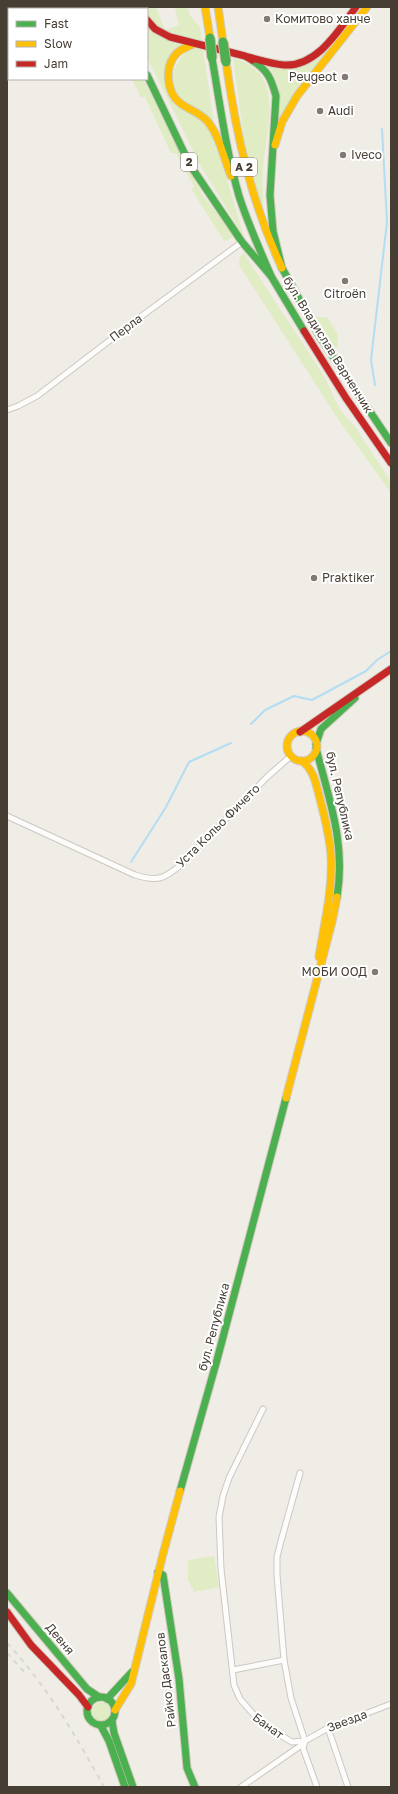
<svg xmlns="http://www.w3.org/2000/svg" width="398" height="1794" viewBox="0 0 398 1794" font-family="'Golos Text',sans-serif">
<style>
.green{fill:#e0ecc3}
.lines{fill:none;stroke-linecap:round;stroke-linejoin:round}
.stream{stroke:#b3ddf2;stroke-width:2}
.street-casing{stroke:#ccc8c3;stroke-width:7}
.fast-casing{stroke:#d1cabe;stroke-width:9}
.slow-casing{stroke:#d1cabe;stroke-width:9}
.jam-casing{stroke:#d1cabe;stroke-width:9}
.street{stroke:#fdfcfb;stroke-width:5}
.fast{stroke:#4caf50;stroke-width:7}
.slow{stroke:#ffc107;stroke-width:7}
.jam{stroke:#c62828;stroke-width:7}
.rail{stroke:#d8d8d7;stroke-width:2;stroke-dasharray:5 5;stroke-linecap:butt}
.fast-bridge-casing{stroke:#cab8a0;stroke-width:11;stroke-linecap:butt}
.fast-bridge{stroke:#4caf50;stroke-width:9}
.poi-dot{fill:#827a72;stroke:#fff;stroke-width:1.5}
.labels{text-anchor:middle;stroke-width:4;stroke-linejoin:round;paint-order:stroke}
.shield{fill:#fff;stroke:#7e7770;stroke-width:1}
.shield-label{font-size:11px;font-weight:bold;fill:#463d33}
.poi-label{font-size:12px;fill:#463d33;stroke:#fff;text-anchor:start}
.street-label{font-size:12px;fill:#463d33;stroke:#fff}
</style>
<rect width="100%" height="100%" fill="#f0ece6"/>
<g class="green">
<path d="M139 7H156L165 30 179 25 175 8 188 7 189 14 200 27 202 43C177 37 166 35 147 16V9H141Z"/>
<path d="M147 24 182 43 172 54 166 88 176 106 203 121 211 134 226 176 244 237 199 163 147 57Z"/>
<path d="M191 47 203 50 214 123C203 116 186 106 178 97 164 80 178 59 191 47Z"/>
<path d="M324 54 325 55C306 80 287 102 275 131 279 103 286 84 264 63 288 67 303 72 324 54Z"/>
<path d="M233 58C287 73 266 126 263 168 262 184 263 200 264 217L246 155Z"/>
<path d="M132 79H143L202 194C212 209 224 220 233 235L230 239 224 241 192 190 194 186 176 153H171L145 97H141Z"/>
<path d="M244 253C269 294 297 333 322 373 334 393 335 409 354 425L391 482V493L340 422 239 265 240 257Z"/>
<path d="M314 317H327L337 333 338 339 337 348 334 350 315 321Z"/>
<path d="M214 1556 219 1587 193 1592V1588H191L190 1582H188V1560Z"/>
<circle cx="102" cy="1712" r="10"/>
</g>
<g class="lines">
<g class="stream">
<path d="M375 385 371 360 387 222 382 129"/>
<path d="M251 724 265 710 294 696 312 700 366 671 377 660 391 651"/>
<path d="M131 862 166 807 189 762 231 743"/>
</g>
<defs>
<g id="street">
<path d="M7 410 18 406 37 396 135 321 242 242"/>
<path d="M7 816 135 875C158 882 164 879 182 864L267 777 291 756"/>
<path d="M263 1409 229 1478 223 1496 219 1517 221 1569 234 1685 240 1699 262 1724 292 1742 305 1741 291 1698 284 1660 277 1575V1557L281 1541 300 1473"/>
<path d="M233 1670 284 1660"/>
<path d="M328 1728 348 1787"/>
<path d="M241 1787 303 1744"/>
<path d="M317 1787 303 1748 305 1741 328 1728 391 1704"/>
</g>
<g id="fast">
<path d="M116 7 117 9"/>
<path d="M137 7 138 9"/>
<path d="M212 58C220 104 226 151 239 196 248 224 260 250 271 276"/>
<path d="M252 60C268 71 271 78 276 96L270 195 273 231 282 268 320 337 391 443"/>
<path d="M147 75 190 165 242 242 271 276 304 331"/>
<path d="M316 744 321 729 355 698"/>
<path d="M316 748C329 800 346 843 337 897"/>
<path d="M180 1491 217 1360 286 1098"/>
<path d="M158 1572 163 1575 179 1679 187 1768 195 1787"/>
<path d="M7 1593 87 1689 99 1697"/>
<circle cx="101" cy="1711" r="14"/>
<path d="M107 1699 132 1672"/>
<path d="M112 1721 114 1733 133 1787"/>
<path d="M101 1726 109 1741 125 1787"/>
</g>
<g id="slow">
<path d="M205 7 210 38"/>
<path d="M218 7 223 42"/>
<path d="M193 44C188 47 181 49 177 53 164 66 166 92 180 103 189 110 201 113 208 122 220 137 224 159 231 176"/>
<path d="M226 62C236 135 251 201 282 268"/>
<path d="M275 145 282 122 297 96 367 7"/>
<circle cx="302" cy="746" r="15"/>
<path d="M302 761C314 770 316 784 320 799 325 818 330 837 331 856 333 890 324 924 319 957"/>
<path d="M286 1098 332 922 337 897"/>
<path d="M115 1710 131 1684 163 1554 180 1491"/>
</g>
<g id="jam">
<path d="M147 20 155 29 170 37 245 56 252 60"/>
<path d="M248 57C260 60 272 64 284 65 317 67 339 30 356 7"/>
<path d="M304 331 346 398 391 463"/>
<path d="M300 732 391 669"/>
<path d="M7 1612 31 1645 79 1695 88 1707"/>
</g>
</defs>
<use href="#street" class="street-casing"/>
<use href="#fast" class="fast-casing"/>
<use href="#slow" class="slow-casing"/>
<use href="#jam" class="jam-casing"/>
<use href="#street" class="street"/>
<use href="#fast" class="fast"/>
<use href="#slow" class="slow"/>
<use href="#jam" class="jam"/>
<g class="rail">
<path d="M7 1643C47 1686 76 1736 104 1787"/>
<path d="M7 1653 27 1675"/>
</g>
<defs>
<g id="fast-bridge">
<path d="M210 38 212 58"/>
<path d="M223 42 226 62"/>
</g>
</defs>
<use href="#fast-bridge" class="fast-bridge-casing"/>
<use href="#fast-bridge" class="fast-bridge"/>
</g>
<g class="poi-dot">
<circle cx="267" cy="19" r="4"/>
<circle cx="345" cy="77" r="4"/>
<circle cx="320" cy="111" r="4"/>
<circle cx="343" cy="155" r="4"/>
<circle cx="345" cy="281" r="4"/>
<circle cx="314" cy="578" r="4"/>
<circle cx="375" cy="972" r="4"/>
</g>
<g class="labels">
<g class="shield">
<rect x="181" y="153" width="16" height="18" rx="3"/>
<rect x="231" y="158" width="26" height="18" rx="3"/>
</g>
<g class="shield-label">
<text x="189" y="166">2</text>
<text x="244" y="171">A 2</text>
</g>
<g class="poi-label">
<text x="275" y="23">Комитово ханче</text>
<text x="337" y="81" text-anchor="end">Peugeot</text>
<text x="328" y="115">Audi</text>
<text x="351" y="159">Iveco</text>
<text x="345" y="298" text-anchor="middle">Citroën</text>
<text x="322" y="582">Praktiker</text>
<text x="367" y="976" text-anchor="end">МОБИ ООД</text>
</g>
<g class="street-label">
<text transform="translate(126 328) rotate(-37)" y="4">Перла</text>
<text transform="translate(328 345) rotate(58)" y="4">бул. Владислав Варненчик</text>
<text transform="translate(340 796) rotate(77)" y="4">бул. Република</text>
<text transform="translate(218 826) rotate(-45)" y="4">Уста Кольо Фичето</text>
<text transform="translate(214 1327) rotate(-75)" y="4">бул. Република</text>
<text transform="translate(60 1639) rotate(50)" y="4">Девня</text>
<text transform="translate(166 1680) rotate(-97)" y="4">Райко Даскалов</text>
<text transform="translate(347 1721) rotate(-21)" y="4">Звезда</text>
<text transform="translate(268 1726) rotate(36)" y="4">Банат</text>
</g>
</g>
<rect width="398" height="1794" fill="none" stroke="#463d33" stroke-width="16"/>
<rect x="8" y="8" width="140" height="72" fill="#ffffff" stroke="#b5b1ad"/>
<rect x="16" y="21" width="20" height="6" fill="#4caf50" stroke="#b5b1ad"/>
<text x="44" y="28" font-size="12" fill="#463d33">Fast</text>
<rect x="16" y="41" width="20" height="6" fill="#ffc107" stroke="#b5b1ad"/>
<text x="44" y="48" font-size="12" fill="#463d33">Slow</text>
<rect x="16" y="61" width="20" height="6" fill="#c62828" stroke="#b5b1ad"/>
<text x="44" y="68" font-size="12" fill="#463d33">Jam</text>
</svg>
